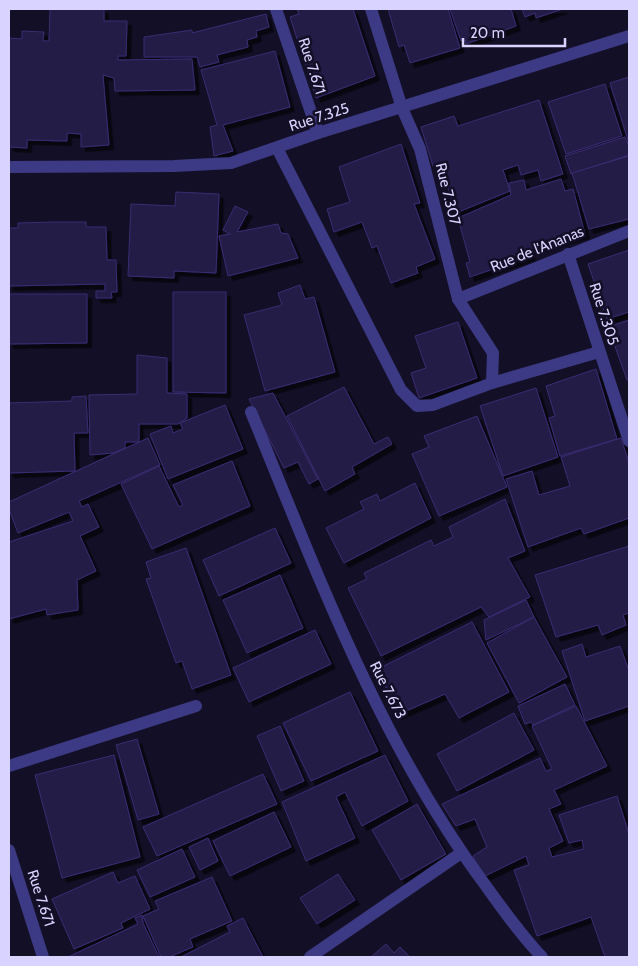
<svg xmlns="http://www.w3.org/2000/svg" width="638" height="966" viewBox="0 0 638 966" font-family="Cabin,sans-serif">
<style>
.building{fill:#241b47;stroke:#3b2d73;filter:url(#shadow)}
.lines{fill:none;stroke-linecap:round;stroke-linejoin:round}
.minor{stroke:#3d3a85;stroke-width:12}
.labels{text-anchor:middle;stroke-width:5;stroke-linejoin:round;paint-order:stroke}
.street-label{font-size:15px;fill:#d9d4ff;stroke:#130f26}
</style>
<defs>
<filter id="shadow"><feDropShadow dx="4.5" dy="4.5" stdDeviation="0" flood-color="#0009"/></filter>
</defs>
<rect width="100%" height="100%" fill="#130f26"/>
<g class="building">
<path d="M50 9H104V21H127L126 56H118V60L192 59 195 90 115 91 114 78 103 75 109 145 81 147V134L67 133V141L27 140V148L9 147V38L22 39V31L44 32 43 41H49Z"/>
<path d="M297 9H353L375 76 316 98 290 17 299 14Z"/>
<path d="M388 9H448L460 48 410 63 404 45 399 47Z"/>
<path d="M450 9H511L516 26 466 44 465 40 461 41Z"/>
<path d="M522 9H563L536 18 535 13 525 17Z"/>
<path d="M266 14 269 27 256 31 257 37 247 40 248 47 217 55 219 62 200 67 197 57H144V37L192 30V33Z"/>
<path d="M275 51 290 107 223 125 233 151 214 156 210 127 217 125 201 70Z"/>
<path d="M629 77V143L610 83Z"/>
<path d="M605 84 622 136 566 154 548 102Z"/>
<path d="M539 100 563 174 541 181 538 170 521 175 518 165 503 170 510 191 456 213 440 164 433 166 421 127 454 116 458 126Z"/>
<path d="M625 137 629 146V155L571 174 565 156Z"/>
<path d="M401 144 420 203 414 204 435 259 416 267 418 273 391 283 377 246 372 248 362 222 334 232 327 209 350 202 339 167Z"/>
<path d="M629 156V219L589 229 572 173Z"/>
<path d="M561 179 565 191 573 189 585 234 528 250 531 256 470 277 466 263 470 262 458 218 511 195 509 183 524 180 526 190Z"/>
<path d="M176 192 219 194 216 273 174 271V278L128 276 131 204 175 206Z"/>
<path d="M235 206 248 212 237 232 278 224 281 233 288 234 298 258 228 276 219 236 230 234 223 230Z"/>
<path d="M53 222H86V227H106L107 260H116L117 292H111L112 298H96V291H105V284L9 286V228H18V223Z"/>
<path d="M629 250V312L607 319 588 264Z"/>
<path d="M300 285 305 299 314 297 335 372 265 391 244 315 282 305 278 293Z"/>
<path d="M173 292H226V393L173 392Z"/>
<path d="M9 294H87V343L9 344Z"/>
<path d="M629 320V380H627L608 327Z"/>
<path d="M458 322 477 378 419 398 411 373 426 368 415 336Z"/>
<path d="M137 355 167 358V393L187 394V418L178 424H139V442H125V448L113 453 90 455 89 395 137 394Z"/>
<path d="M596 369 617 439 560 456 549 418 555 416 546 386Z"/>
<path d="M344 387 374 444 388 437 392 444 352 467 355 474 325 491 287 416Z"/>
<path d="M536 388 558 457 503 476 480 406Z"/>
<path d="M273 393 318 479 309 484 298 462 284 468 249 399Z"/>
<path d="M86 396 88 433H74L75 471 9 473V403L72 401V397Z"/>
<path d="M225 405 243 449 168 479 150 434 171 426 173 433 183 429 180 423Z"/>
<path d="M477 416 507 487 439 516 412 454 429 447 424 436Z"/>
<path d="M148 438 160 465 79 501 82 507 88 504 99 527 80 536 96 571 77 580 78 610 47 615 46 609 9 619V542L73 521 69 512 18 533 9 509V502Z"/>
<path d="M621 438 629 463V518L584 534 581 528 528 547 506 479 532 471 539 495 570 486 561 457Z"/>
<path d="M232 461 250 506 152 549 121 484 159 466 179 507 183 505 173 485Z"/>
<path d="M415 483 431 518 344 563 326 528 364 509 360 502 377 494 380 501Z"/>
<path d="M505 499 525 551 508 558 530 597 489 617 481 607 381 656 348 588 367 579 364 573 431 540 434 546 453 537 449 527Z"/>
<path d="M275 528 291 563 219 596 203 560Z"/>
<path d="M629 546V613L623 615 626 625 602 635 598 625 556 637 535 575Z"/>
<path d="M186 548 231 675 192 689 182 661 176 663 146 579 151 578 146 562Z"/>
<path d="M280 575 303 628 247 653 223 600Z"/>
<path d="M526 600 534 617 486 640 484 620Z"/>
<path d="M534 617 567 677 519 703 487 643Z"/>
<path d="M472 622 509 692 459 718 445 694 397 715 378 669Z"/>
<path d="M315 630 331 664 249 702 233 668Z"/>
<path d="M582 644 586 657 620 646 629 671V706L585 721 562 651Z"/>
<path d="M565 684 575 705 533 725 531 722 525 724 518 706Z"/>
<path d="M350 692 378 751 311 781 283 723Z"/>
<path d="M576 706 607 766 554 790 561 804 549 809 563 841 549 848 552 857 584 849 582 840 569 843 559 815 617 796 629 834V957H605L591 917 537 936 514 870 529 865 526 856 483 877 473 856 487 847 475 819 456 826 442 804 540 758 546 771 552 769 532 726Z"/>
<path d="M514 713 534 750 457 791 437 754Z"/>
<path d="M280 726 304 781 281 791 257 736Z"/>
<path d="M137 739 159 814 138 820 116 745Z"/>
<path d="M114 755 140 857 62 878 35 775Z"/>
<path d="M385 755 408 801 362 826 345 792 336 797 355 838 306 861 282 802Z"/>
<path d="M263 774 277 804 157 856 143 827Z"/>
<path d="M417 804 446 854 401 880 372 830Z"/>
<path d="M274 812 291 847 230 876 213 841Z"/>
<path d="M208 838 218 861 200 870 189 847Z"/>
<path d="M182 849 195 877 150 897 137 870Z"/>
<path d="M113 872 118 883 135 876 150 909 121 923 123 928 74 949 52 899Z"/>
<path d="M338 874 355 900 317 924 300 898Z"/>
<path d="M212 877 232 921 190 939 193 947 169 957H161L143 916 159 909 155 901Z"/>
<path d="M142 915 143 923 159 957H68L138 924 135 918Z"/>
<path d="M243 918 263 957H181L230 932 227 926Z"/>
<path d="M386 944 394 953 400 947 410 957H371Z"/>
</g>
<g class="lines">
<g class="minor">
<path d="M276 9 318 133"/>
<path d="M371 9 402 108 420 149 458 299 493 353 492 383"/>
<path d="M277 148 401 390 417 406 433 405 492 383 599 352"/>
<path d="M9 167 174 166 231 163 318 133 629 36"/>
<path d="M568 254 629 441"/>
<path d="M458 299 629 231"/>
<path d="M251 412C318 575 380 744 486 886 504 911 521 935 542 957"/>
<path d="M9 766 196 706"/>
<path d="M9 850 43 957"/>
<path d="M310 957 461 853"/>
</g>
</g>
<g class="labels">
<g class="street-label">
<text transform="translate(312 66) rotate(72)" y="5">Rue 7.671</text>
<text transform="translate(319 117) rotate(-18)" y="5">Rue 7.325</text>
<text transform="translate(448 194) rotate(76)" y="5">Rue 7.307</text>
<text transform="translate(537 249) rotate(-22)" y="5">Rue de l'Ananas</text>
<text transform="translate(604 314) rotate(72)" y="5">Rue 7.305</text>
<text transform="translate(388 690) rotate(63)" y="5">Rue 7.673</text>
<text transform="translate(41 898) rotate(72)" y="5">Rue 7.671</text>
</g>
</g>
<rect width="638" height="966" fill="none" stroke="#d9d4ff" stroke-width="20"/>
<path d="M463 38v8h102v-8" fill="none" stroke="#d9d4ff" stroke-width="2.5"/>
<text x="470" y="38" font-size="15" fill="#d9d4ff" stroke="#130f26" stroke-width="4" paint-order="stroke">20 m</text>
</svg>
